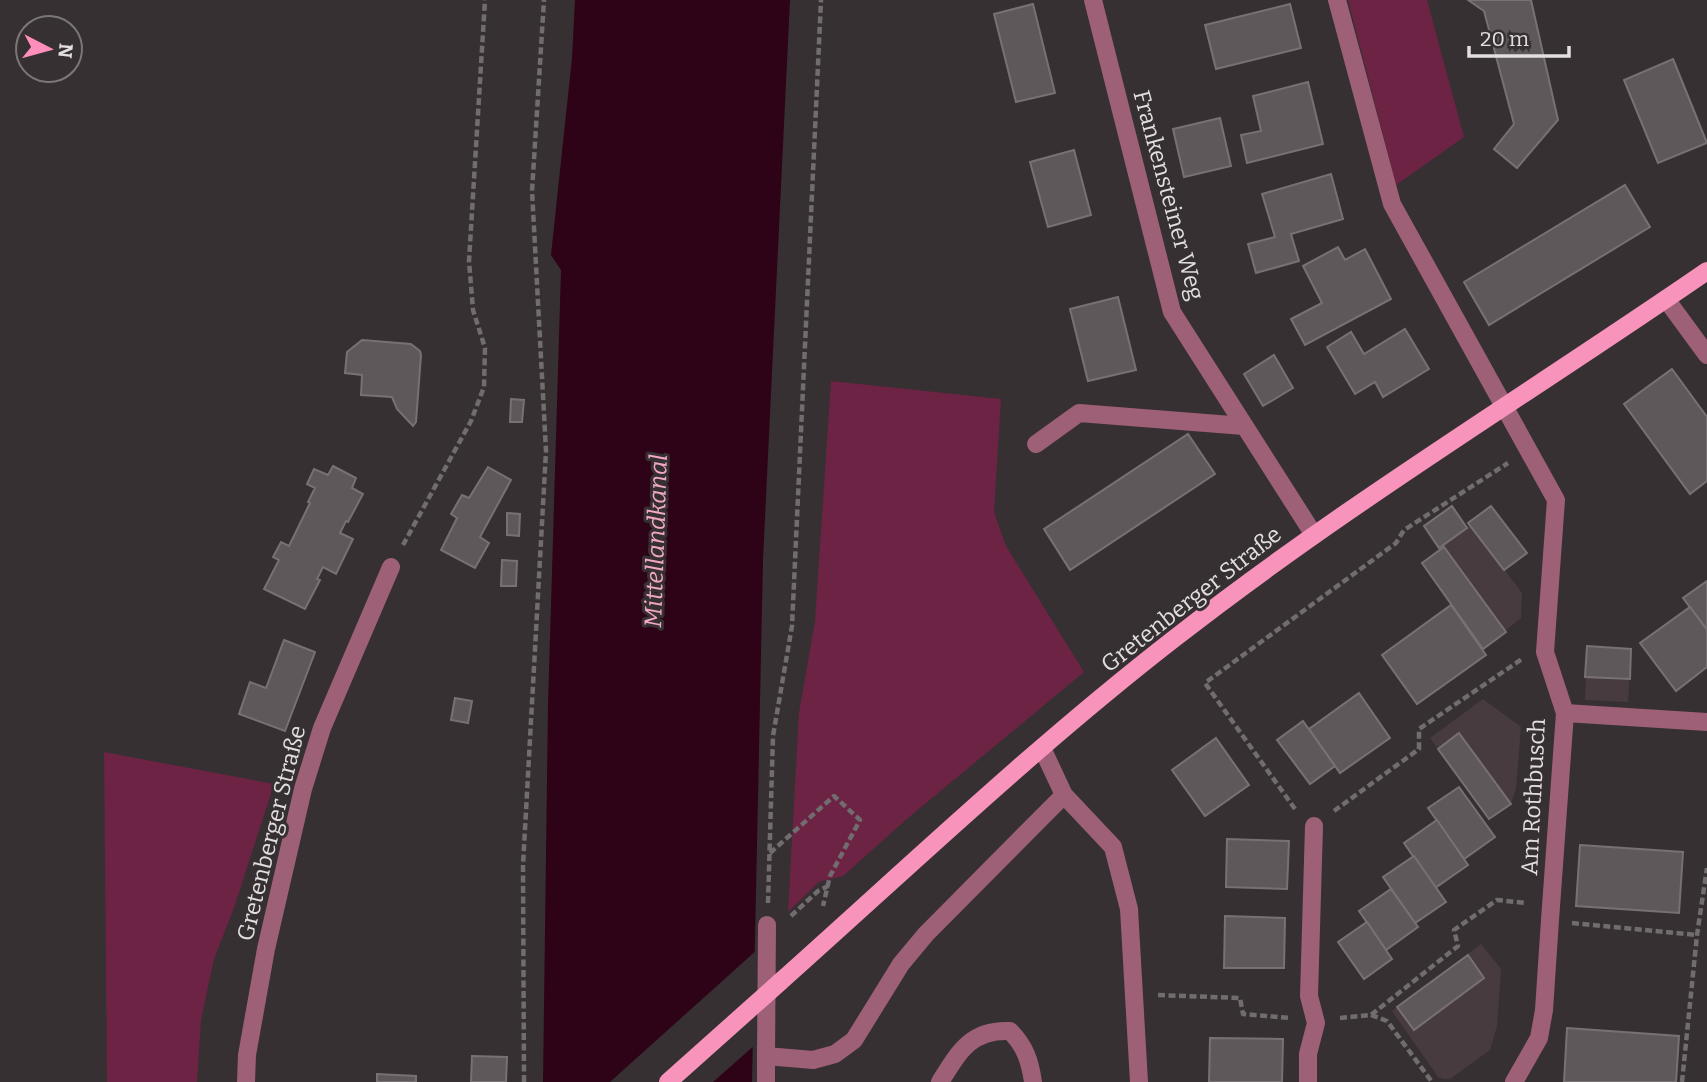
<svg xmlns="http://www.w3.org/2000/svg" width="1707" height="1082" viewBox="0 0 1707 1082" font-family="Bitter,serif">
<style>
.built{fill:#473b3f}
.green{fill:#6c2344}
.water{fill:#2e0217}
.pier{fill:#363032}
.building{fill:#5f585a;stroke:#787173;stroke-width:2}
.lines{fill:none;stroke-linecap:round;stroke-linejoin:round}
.path{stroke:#716c6e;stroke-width:4.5;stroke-dasharray:7 3.5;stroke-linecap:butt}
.minor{stroke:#9d6077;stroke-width:18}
.major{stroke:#f894bb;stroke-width:18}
.major-bridge{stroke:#f894bb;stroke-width:18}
.labels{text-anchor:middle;stroke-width:6;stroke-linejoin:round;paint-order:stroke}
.street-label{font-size:23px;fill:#e3dfe0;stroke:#363032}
.water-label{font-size:24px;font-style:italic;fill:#f3a8c3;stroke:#363032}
</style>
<rect width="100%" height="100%" fill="#363032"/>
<g class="built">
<path d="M1491 506 1527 553 1505 570 1522 593 1521 618 1483 649 1422 563Z"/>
<path d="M1587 646 1631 649 1628 702 1585 700Z"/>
<path d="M1483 699 1521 727 1516 788 1511 804 1489 819 1430 738Z"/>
<path d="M1481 944 1501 969 1497 1026 1490 1050 1450 1079H1443L1438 1077 1392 1011Z"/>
</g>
<g class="green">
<path d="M1348 0H1427L1464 137 1396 185Z"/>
<path d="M831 381 1001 399 994 512 1006 546 1084 672 908 818 843 876 819 882 788 912 799 713 815 621Z"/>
<path d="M104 752 274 784 235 905 214 959 201 1020 197 1082H107Z"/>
</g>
<path class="water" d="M575 0H790L763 559 752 1082H543L548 705 561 270 551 255 572 58Z"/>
<path class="pier" d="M758 949 756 1044 713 1082H610Z"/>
<g class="building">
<path d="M1468 0H1531L1558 120 1517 168 1494 149 1514 124 1484 11Z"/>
<path d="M1033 4 1055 93 1016 102 994 14Z"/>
<path d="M1290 4 1301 48 1216 69 1205 25Z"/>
<path d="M1673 59 1707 143 1658 163 1624 80Z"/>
<path d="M1308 82 1323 144 1247 163 1241 135 1261 131 1253 96Z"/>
<path d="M1220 118 1231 166 1184 177 1173 129Z"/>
<path d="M1074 150 1091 215 1048 227 1030 162Z"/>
<path d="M1331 174 1343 219 1291 234 1299 261 1256 273 1248 244 1275 237 1262 194Z"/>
<path d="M1625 185 1650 227 1489 325 1464 282Z"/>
<path d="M1338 247 1345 260 1365 249 1391 299 1305 345 1291 319 1322 303 1303 266Z"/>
<path d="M1118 297 1136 370 1088 381 1070 309Z"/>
<path d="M1405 329 1429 369 1383 397 1375 382 1355 394 1327 347 1351 332 1364 354Z"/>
<path d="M362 340 411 344 420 351 421 355 416 422 413 426 397 409 392 397 361 395 362 375 345 373 347 352Z"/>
<path d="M1274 355 1293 388 1263 406 1244 374Z"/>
<path d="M1672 369 1707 417V481L1690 494 1624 404Z"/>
<path d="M511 399 524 400 522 422H510Z"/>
<path d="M1188 434 1215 474 1070 570 1044 529Z"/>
<path d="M333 466 356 478 352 488 363 494 348 522 346 521 340 533 353 539 336 574 323 567 317 579 320 580 305 609 264 589 279 560 273 557 281 542 289 546 310 503 308 502 315 488 307 484 314 469 328 475Z"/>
<path d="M488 467 511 480 480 537 489 543 475 568 441 550 457 518 451 514 462 495 469 498Z"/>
<path d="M1452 506 1467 528 1439 548 1424 526Z"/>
<path d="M1491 506 1527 553 1504 570 1468 523Z"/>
<path d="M507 513 520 514 519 536 507 535Z"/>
<path d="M1444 547 1506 632 1483 649 1422 563Z"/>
<path d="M502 560 517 561 516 586H501Z"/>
<path d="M1707 581V630L1683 598Z"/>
<path d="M1451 605 1486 655 1417 704 1382 655Z"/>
<path d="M1690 607 1707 630V667L1676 691 1640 643Z"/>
<path d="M284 640 315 652 285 731 239 714 250 682 266 688Z"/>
<path d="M1587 646 1631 649 1630 679 1585 677Z"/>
<path d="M1359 693 1390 738 1340 773 1309 729Z"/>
<path d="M455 698 472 701 468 723 451 720Z"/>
<path d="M1303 721 1335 766 1310 784 1277 740Z"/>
<path d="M1459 733 1511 804 1489 819 1438 749Z"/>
<path d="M1216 738 1249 785 1205 816 1172 770Z"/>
<path d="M1459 787 1495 837 1464 859 1428 808Z"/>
<path d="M1437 820 1468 865 1435 888 1404 843Z"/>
<path d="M1227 839 1289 841 1287 889 1226 887Z"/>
<path d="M1580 845 1683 852 1679 913 1576 906Z"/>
<path d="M1414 856 1446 902 1415 923 1383 877Z"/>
<path d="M1391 889 1418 927 1386 950 1359 911Z"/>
<path d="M1225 916 1285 918 1284 968H1224Z"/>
<path d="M1367 922 1392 959 1364 979 1338 942Z"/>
<path d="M1468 955 1484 978 1414 1030 1397 1007Z"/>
<path d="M1567 1028 1679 1036 1676 1082H1564Z"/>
<path d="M1210 1038 1283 1039 1282 1082H1209Z"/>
<path d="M472 1056 507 1057 506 1082H471Z"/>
<path d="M377 1074 416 1076V1082H377Z"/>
</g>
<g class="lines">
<g class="path">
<path d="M403 545 471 421 484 387 485 348 473 310 469 261 485 0"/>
<path d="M1295 809 1205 683 1396 543 1404 530 1508 463"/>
<path d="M1334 811 1419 749V729L1522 659"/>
<path d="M770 853 834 796 860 820 830 876 823 906"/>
<path d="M768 903 773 736 792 626 821 0"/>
<path d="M791 916 818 891 828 886"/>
<path d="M1572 923 1697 935"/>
<path d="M1158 995 1240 998 1243 1014 1290 1018"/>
<path d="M1371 1015 1387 1021 1432 1082"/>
<path d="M1340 1018 1371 1015 1458 946 1454 930 1497 900 1526 903"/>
<path d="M524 1082 523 865 546 451 532 191 544 0"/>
<path d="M1682 1082 1697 935 1707 868"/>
</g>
<g class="minor">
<path d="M1093 0 1172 312 1314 535"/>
<path d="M1337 0 1392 204 1556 500 1545 652 1565 713 1550 920 1544 1010 1539 1038 1514 1082"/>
<path d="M1666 299 1707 355"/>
<path d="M1036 444 1079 413 1244 426"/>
<path d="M1565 713 1707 722"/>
<path d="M1042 748 1064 795 1113 847 1129 909 1139 1082"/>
<path d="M767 925 766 1056 813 1060 835 1054 854 1040 901 964 926 934 1064 795"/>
<path d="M766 1056V1082"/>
<path d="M246 1082 247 1055 266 949 303 789 322 728 391 567"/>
<path d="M940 1082C959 1052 971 1029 1010 1031 1025 1046 1030 1061 1033 1082"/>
<path d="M1308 1082V1054L1316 1023 1309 996 1314 826"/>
</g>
<path class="major" d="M780 982C910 866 1037 745 1175 638 1345 505 1530 393 1707 271"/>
<path class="major-bridge" d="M668 1082 780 982"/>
</g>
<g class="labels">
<g class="street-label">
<text transform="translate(1169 195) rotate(75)" y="8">Frankensteiner Weg</text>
<text transform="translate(1191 599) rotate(-38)" y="8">Gretenberger Straße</text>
<text transform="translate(1533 797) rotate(-87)" y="8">Am Rothbusch</text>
<text transform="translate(271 833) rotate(-76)" y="8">Gretenberger Straße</text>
</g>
<g class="water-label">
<text transform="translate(656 541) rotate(-88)" y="8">Mittellandkanal</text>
</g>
</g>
<g transform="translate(49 49) rotate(96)"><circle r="33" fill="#363032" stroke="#7b7678" stroke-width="2"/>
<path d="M0-5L12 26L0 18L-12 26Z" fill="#ff8eba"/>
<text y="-10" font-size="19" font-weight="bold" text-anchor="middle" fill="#e3dfe0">N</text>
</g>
<path d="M1469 46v10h100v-10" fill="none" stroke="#e3dfe0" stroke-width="3.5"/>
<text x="1480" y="46" font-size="21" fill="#e3dfe0" stroke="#363032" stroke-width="5" paint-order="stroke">20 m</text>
</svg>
